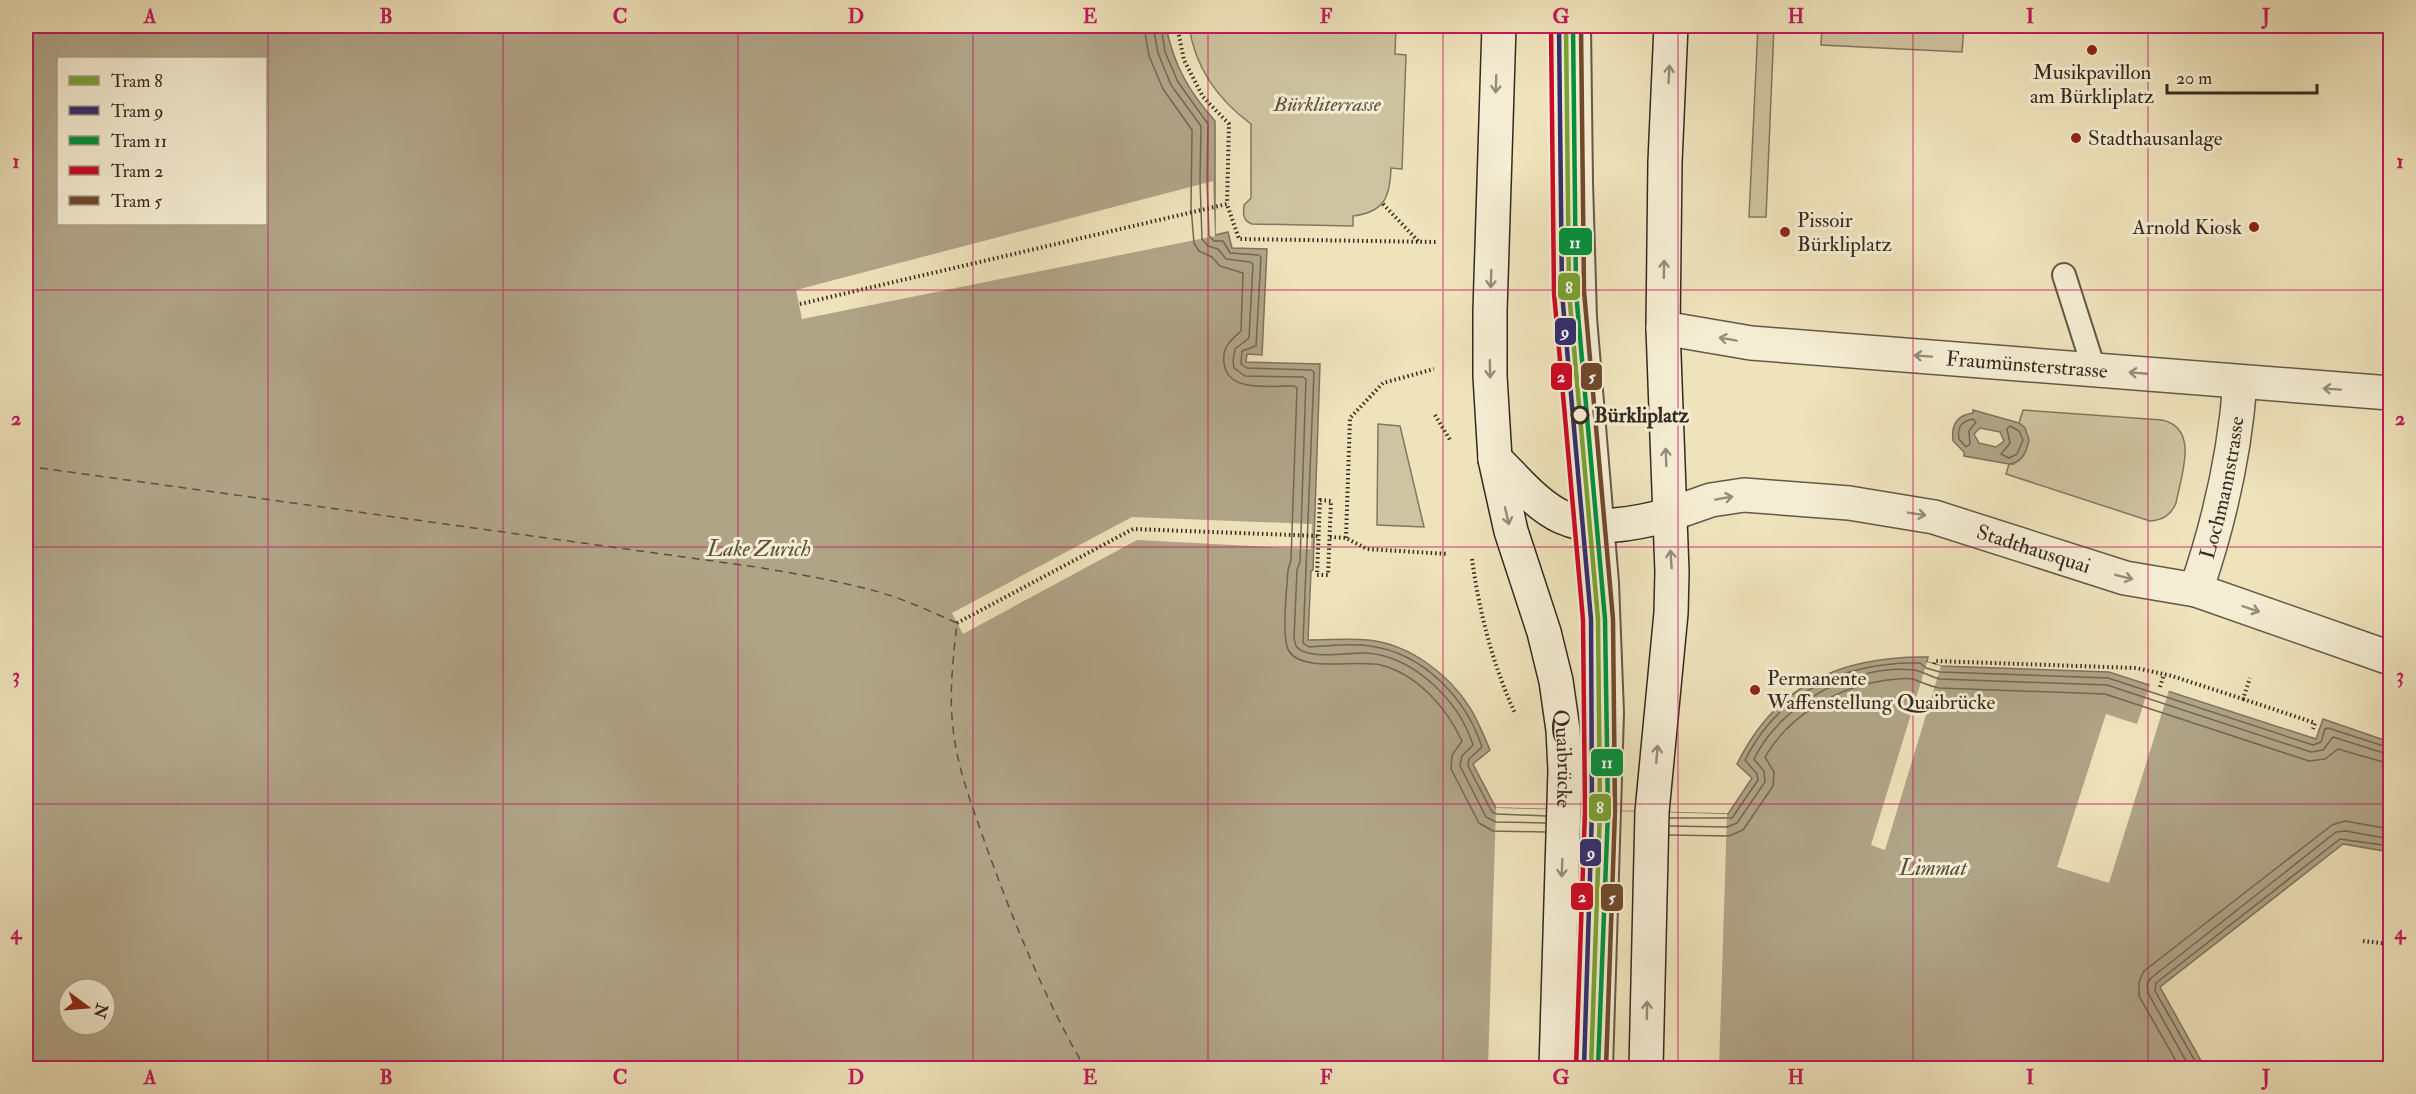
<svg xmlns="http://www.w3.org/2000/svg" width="2416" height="1094" viewBox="0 0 2416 1094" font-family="'IM FELL Double Pica',serif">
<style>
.green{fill:#cfc4a1;stroke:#827760;stroke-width:1.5}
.water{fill:#b0a487;stroke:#7f735e;stroke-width:1.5;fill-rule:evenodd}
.pier{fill:#efe3bc}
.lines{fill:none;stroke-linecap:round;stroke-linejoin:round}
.shore{stroke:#726754;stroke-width:1.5}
.ferry{stroke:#5a4f3f;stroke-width:1.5;stroke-dasharray:8 6;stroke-linecap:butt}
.lane-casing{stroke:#645847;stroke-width:26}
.street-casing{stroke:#645847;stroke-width:36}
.secondary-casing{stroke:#352a20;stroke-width:36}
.path{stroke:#352a20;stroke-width:4;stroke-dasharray:1.5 3;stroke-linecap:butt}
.lane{stroke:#f5edd3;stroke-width:22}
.street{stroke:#f5edd3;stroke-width:33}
.secondary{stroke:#f5edd3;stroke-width:33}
.tram-1-casing{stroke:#f5edd3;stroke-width:9}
.tram-2-casing{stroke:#f5edd3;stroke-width:9}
.tram-3-casing{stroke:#f5edd3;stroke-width:9}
.tram-4-casing{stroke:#f5edd3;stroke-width:9}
.tram-5-casing{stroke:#f5edd3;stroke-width:9}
.tram-1{stroke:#7aa232;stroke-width:4.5}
.tram-2{stroke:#322e71;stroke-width:4.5}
.tram-3{stroke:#00923c;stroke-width:4.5}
.tram-4{stroke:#cb0a25;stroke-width:4.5}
.tram-5{stroke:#70492c;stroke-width:4.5}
.oneway{stroke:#958c7a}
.grid{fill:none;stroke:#c2185b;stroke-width:1.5;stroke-opacity:0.55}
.poi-dot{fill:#8f2418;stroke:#f5edd3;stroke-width:2}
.stop-dot{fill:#f5edd3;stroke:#352a20;stroke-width:3}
.labels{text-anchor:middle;stroke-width:6;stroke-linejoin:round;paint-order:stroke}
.poi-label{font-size:21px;fill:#352a20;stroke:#f5edd3;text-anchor:start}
.park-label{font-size:21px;font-style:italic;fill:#5c5040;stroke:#f5edd3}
.street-label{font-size:21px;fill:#352a20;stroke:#f5edd3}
.stop-label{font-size:21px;font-weight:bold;fill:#352a20;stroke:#f5edd3;text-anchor:start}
.water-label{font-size:22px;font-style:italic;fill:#5a4f3f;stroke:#f5edd3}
.line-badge{stroke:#f5edd3;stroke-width:2}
.badge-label{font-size:16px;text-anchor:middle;font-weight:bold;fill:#fff}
.neatline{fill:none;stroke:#c2185b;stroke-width:2}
.grid-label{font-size:20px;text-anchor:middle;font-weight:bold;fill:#c2185b}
</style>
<rect width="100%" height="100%" fill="#efe3bc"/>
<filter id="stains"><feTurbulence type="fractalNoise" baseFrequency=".00333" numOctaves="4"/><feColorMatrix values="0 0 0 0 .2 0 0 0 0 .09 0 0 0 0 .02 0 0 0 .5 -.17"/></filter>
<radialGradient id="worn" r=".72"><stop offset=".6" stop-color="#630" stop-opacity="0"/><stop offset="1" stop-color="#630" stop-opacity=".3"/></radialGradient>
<g class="green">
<path d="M1189 26H1396L1395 54 1406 55 1402 169 1391 168C1390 198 1384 212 1353 216V226L1252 224C1243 221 1243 214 1244 205L1251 198V124C1217 99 1195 68 1189 26Z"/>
<path d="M1758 26H1774L1766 217H1749Z"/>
<path d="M1822 26H1964L1962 52 1821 45Z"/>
<path d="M2023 410 2162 420C2200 428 2181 476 2176 503 2171 515 2163 520 2150 521L2006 474 2009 464H2014L2025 428 2019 423Z"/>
<path d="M1378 424 1400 426 1424 527 1377 525Z"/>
</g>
<g class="water">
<path d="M26 26H1166C1173 64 1189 92 1215 121V235L1228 232 1232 248 1267 249 1262 355 1247 354 1246 362 1320 364 1313 570 1311 571 1308 640C1328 640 1349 638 1368 640 1409 644 1449 674 1470 708 1478 721 1484 736 1490 750L1473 764 1496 808 1728 814 1752 778 1737 764C1777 683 1842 656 1928 657L1927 662 1941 666 2109 672 2316 739 2323 719 2390 742V852L2343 844 2160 987 2205 1068H26ZM58 58H266V224H58ZM69 989H105V1025H69Z"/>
<path d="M1973 410 2019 423 2025 428 2029 440C2027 451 2022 463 2009 464L1964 456V452L1953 441C1951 426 1956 415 1973 413ZM1980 428 2000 432 2004 441 1996 447 1979 443 1974 434Z"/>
</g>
<g class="pier">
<path d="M1213 181 1215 236 802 319 796 290Z"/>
<path d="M1132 517 1312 524 1311 549 1137 540 963 634 952 613Z"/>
<path d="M1927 662 1941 666 1885 850 1871 845Z"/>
<path d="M2150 684 2169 690 2109 883 2057 867 2106 714 2137 724Z"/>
<path d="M1496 808 1727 814 1719 1068H1488Z"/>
</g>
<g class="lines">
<g class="shore">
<path d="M1144 26 1149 56 1163 89 1192 130 1191 207 1194 243 1199 251 1212 257 1220 266 1243 273 1241 331C1230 341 1222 347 1224 363 1227 394 1273 385 1294 386L1297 388 1291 560 1288 570C1287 586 1281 639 1289 651 1302 673 1357 659 1381 665 1418 675 1446 707 1462 741L1452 755 1451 769 1479 823 1493 831 1545 832"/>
<path d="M1153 26 1158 53 1171 85 1201 126 1200 181 1202 239 1208 246 1218 249 1226 259 1250 262 1253 264 1249 338 1235 349 1233 361 1234 368 1245 376 1303 377 1306 379 1300 562 1297 570 1294 638 1296 646C1307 661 1349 652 1367 653 1415 657 1459 701 1473 745L1462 756 1460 766 1486 817 1496 822 1545 823"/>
<path d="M1161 26 1165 52 1178 82 1208 124 1207 181 1209 236 1214 241H1223L1230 253 1258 255 1261 257 1256 346 1242 351 1241 364 1247 368 1311 370 1314 372 1303 643 1309 647C1329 646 1350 643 1370 646 1423 653 1466 698 1482 747L1469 759 1468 766 1492 812 1497 814 1546 816"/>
<path d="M1973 419 1976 422 1969 431 1970 444 1966 447 1959 439C1957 428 1961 421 1973 419Z"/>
<path d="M2010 426 2019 431 2023 440 2017 454 2009 458 2001 454 2010 443 2007 429Z"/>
<path d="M1670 818H1732L1758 780 1757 774 1745 760C1779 692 1846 661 1920 663L1926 668 1940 672 2108 678 2313 745 2321 742 2325 729 2328 728 2390 748"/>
<path d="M1670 826 1727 827 1737 823 1765 782 1764 771 1754 759C1780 705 1854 663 1914 670 1922 671 1931 677 1940 679L2107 685 2311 752 2323 750 2333 737 2390 755"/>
<path d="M1669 835 1729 836 1743 830 1773 786 1774 772 1765 757C1789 716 1834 689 1881 681 1890 680 1903 677 1913 679 1921 682 1929 686 1939 688L2105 694 2309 761 2325 759 2338 749 2390 764"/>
<path d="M2180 1068 2139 996V982L2144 971 2332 825 2345 821 2390 829"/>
<path d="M2190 1068 2148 993 2147 984 2151 978 2336 832 2346 831 2390 839"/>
<path d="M2199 1068 2155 991 2156 983 2340 839 2390 846"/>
</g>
<path class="ferry" d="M26 466 756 567C798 574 839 581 879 592 906 600 932 612 957 623 953 658 949 694 953 728 957 768 972 805 985 843 1013 920 1044 998 1085 1068"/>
<defs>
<g id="lane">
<path d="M1579 26 1581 182 1585 318 1607 583 1612 713 1601 1068"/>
<path d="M2064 275 2094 369"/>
</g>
<g id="street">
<path id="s1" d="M1663 328 1751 343 2390 393"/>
<path id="s2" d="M1668 515 1711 500 1744 495 1849 503 1934 517 2125 578 2196 590 2390 658"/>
<path id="s3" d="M2196 590C2219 523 2235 453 2240 382"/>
</g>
<g id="secondary">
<path id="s4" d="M1499 26 1490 311V376L1495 459 1511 531 1544 632 1556 681 1563 730 1565 770 1556 1068"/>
<path d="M1495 459C1515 478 1536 505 1562 517 1595 532 1635 524 1668 515"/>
<path d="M1646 1068 1652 812 1671 613 1672 572 1663 328 1665 162 1671 26"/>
</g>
</defs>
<use href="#lane" class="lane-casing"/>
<use href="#street" class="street-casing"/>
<use href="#secondary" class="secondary-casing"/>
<g class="path">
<path d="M1177 26 1184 60 1203 97 1229 124 1227 204"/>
<path d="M1383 204 1419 242"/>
<path d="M800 304 1227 204 1239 239 1436 242"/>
<path d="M1435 415 1450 440"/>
<path d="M1320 500 1331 501 1328 575H1317Z"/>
<path d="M1330 537 1346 538 1367 549 1448 554"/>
<path d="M1346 538 1350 418 1383 383 1434 369"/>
<path d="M1472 559C1479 611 1493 666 1515 713"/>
<path d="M957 623 1133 529 1319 536"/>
<path d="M1934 664 1935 661 2136 668 2172 676 2243 699 2250 678"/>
<path d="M2160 687 2164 674"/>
<path d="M2243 699 2315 723 2313 729"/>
<path d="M2363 941 2390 944"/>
</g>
<use href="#lane" class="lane"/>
<use href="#street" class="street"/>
<use href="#secondary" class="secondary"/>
<defs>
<path id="tram-1" d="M1566 26 1569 292 1598 619 1600 811 1591 1068"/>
<path id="tram-2" d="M1559 26 1562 293 1591 619 1592 811 1584 1068"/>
<path id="tram-3" d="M1573 26 1576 292 1605 619 1608 811 1598 1068"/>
<path id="tram-4" d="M1551 26 1554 293 1583 620 1585 811 1576 1067"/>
<path id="tram-5" d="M1581 26 1584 291 1613 619 1615 811 1606 1068"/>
</defs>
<use href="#tram-1" class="tram-1-casing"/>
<use href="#tram-2" class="tram-2-casing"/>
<use href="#tram-3" class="tram-3-casing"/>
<use href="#tram-4" class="tram-4-casing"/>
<use href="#tram-5" class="tram-5-casing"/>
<use href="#tram-1" class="tram-1"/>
<use href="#tram-2" class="tram-2"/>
<use href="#tram-3" class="tram-3"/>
<use href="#tram-4" class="tram-4"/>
<use href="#tram-5" class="tram-5"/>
</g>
<defs><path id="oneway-shaft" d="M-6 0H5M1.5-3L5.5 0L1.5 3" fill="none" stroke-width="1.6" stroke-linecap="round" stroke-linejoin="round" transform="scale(1.5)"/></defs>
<g class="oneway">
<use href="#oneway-shaft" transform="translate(1669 74) rotate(-87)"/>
<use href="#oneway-shaft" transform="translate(1496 84) rotate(92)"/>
<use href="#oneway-shaft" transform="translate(1664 269) rotate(-89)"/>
<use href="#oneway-shaft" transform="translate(1491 279) rotate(92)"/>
<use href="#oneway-shaft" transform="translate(1728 339) rotate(-170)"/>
<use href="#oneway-shaft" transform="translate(1923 356) rotate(-176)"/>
<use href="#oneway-shaft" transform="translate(1490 369) rotate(89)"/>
<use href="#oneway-shaft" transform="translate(2138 373) rotate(-175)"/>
<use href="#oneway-shaft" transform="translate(2332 389) rotate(-176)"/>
<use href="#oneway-shaft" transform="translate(1666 457) rotate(-92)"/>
<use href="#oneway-shaft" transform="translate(1724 498) rotate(-10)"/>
<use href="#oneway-shaft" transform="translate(1917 514) rotate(9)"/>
<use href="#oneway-shaft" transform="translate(1507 516) rotate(77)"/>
<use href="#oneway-shaft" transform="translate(1671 559) rotate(-94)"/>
<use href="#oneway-shaft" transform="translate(2124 577) rotate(14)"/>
<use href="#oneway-shaft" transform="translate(2251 609) rotate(19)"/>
<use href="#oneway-shaft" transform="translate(1657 754) rotate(-85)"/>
<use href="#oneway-shaft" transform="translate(1562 868) rotate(92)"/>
<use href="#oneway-shaft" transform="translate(1647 1010) rotate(-89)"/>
</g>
<path class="grid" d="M268 26V1068M503 26V1068M738 26V1068M973 26V1068M1208 26V1068M1443 26V1068M1678 26V1068M1913 26V1068M2148 26V1068M26 290H2390M26 547H2390M26 804H2390"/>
<g class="poi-dot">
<circle cx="2092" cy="50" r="6"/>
<circle cx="2076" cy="138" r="6"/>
<circle cx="2254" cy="227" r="6"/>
<circle cx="1785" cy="232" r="6"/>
<circle cx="1755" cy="690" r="6"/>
</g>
<circle class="stop-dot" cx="1580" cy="415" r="8"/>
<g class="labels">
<g class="poi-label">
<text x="2092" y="79" text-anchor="middle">Musikpavillon<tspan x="2092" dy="24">am Bürkliplatz</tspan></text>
<text x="2088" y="145">Stadthausanlage</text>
<text x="1797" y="227">Pissoir<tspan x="1797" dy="24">Bürkliplatz</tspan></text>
<text x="2242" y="234" text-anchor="end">Arnold Kiosk</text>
<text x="1767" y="685">Permanente<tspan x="1767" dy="24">Waffenstellung Quaibrücke</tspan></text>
</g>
<g class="park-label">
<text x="1327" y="111">Bürkliterrasse</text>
</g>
<g class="street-label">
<text dy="7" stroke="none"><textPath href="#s1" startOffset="366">Fraumünsterstrasse</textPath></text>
<text dy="7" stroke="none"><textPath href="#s3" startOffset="106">Lochmannstrasse</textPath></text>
<text dy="7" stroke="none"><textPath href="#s2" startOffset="375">Stadthausquai</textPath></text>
<text dy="7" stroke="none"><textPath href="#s4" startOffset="742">Quaibrücke</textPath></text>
</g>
<g class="stop-label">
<text x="1594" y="422">Bürkliplatz</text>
</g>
<g class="water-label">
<text x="759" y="556">Lake Zurich</text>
<text x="1933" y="875">Limmat</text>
</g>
</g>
<g class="line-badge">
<rect x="1558" y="227" width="35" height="29" rx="6" fill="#00923c"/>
<rect x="1557" y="272" width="24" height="29" rx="6" fill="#7aa232"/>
<rect x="1554" y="317" width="23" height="29" rx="6" fill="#322e71"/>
<rect x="1550" y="362" width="23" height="29" rx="6" fill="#cb0a25"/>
<rect x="1580" y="362" width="23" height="29" rx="6" fill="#70492c"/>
<rect x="1590" y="748" width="34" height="29" rx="6" fill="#00923c"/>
<rect x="1588" y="793" width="24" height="29" rx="6" fill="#7aa232"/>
<rect x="1579" y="838" width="23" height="29" rx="6" fill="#322e71"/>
<rect x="1570" y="882" width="24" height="29" rx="6" fill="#cb0a25"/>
<rect x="1600" y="883" width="24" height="29" rx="6" fill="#70492c"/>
</g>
<g class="badge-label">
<text x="1575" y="248">11</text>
<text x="1569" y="293">8</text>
<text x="1565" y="337">9</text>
<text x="1561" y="382">2</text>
<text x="1592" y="382">5</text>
<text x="1607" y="768">11</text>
<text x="1600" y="813">8</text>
<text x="1591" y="858">9</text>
<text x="1582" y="902">2</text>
<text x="1612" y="903">5</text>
</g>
<rect width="2416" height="1094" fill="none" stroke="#efe3bc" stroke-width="66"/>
<rect x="57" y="57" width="210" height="168" fill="#f5edd3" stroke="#a89f8b" stroke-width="1.5"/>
<rect x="69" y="76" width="30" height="9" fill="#7aa232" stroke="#a89f8b" stroke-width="1.5"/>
<text x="111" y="87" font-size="18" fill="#352a20">Tram 8</text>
<rect x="69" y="106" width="30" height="9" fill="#322e71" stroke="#a89f8b" stroke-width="1.5"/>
<text x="111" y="117" font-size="18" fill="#352a20">Tram 9</text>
<rect x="69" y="136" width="30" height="9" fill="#00923c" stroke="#a89f8b" stroke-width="1.5"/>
<text x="111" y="147" font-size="18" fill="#352a20">Tram 11</text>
<rect x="69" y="166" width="30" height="9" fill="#cb0a25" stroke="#a89f8b" stroke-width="1.5"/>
<text x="111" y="177" font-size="18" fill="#352a20">Tram 2</text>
<rect x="69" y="196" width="30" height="9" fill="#70492c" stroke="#a89f8b" stroke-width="1.5"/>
<text x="111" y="207" font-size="18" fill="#352a20">Tram 5</text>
<g transform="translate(87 1007) rotate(106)"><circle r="28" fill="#f5edd3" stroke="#a89f8b" stroke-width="1.5"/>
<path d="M0-4.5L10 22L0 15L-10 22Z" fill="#8f2418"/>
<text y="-9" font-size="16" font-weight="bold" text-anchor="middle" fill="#352a20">N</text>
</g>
<path d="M2167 84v9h150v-9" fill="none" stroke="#352a20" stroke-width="3"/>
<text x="2176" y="84" font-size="18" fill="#352a20" stroke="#f5edd3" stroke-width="4.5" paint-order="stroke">20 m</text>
<rect x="33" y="33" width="2350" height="1028" class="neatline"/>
<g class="grid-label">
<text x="150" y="23">A</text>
<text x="386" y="23">B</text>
<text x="620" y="23">C</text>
<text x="856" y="23">D</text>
<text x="1090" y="23">E</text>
<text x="1326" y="23">F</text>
<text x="1561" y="23">G</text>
<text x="1796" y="23">H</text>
<text x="2030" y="23">I</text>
<text x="2266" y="23">J</text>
<text x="16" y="168">1</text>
<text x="2400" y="168">1</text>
<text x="16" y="425">2</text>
<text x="2400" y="425">2</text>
<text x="16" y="682">3</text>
<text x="2400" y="682">3</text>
<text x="16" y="939">4</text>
<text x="2400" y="939">4</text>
<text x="150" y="1084">A</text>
<text x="386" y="1084">B</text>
<text x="620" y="1084">C</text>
<text x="856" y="1084">D</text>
<text x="1090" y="1084">E</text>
<text x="1326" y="1084">F</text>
<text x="1561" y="1084">G</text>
<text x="1796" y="1084">H</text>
<text x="2030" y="1084">I</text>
<text x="2266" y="1084">J</text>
</g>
<rect width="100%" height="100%" filter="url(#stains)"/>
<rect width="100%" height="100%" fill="url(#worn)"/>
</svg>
